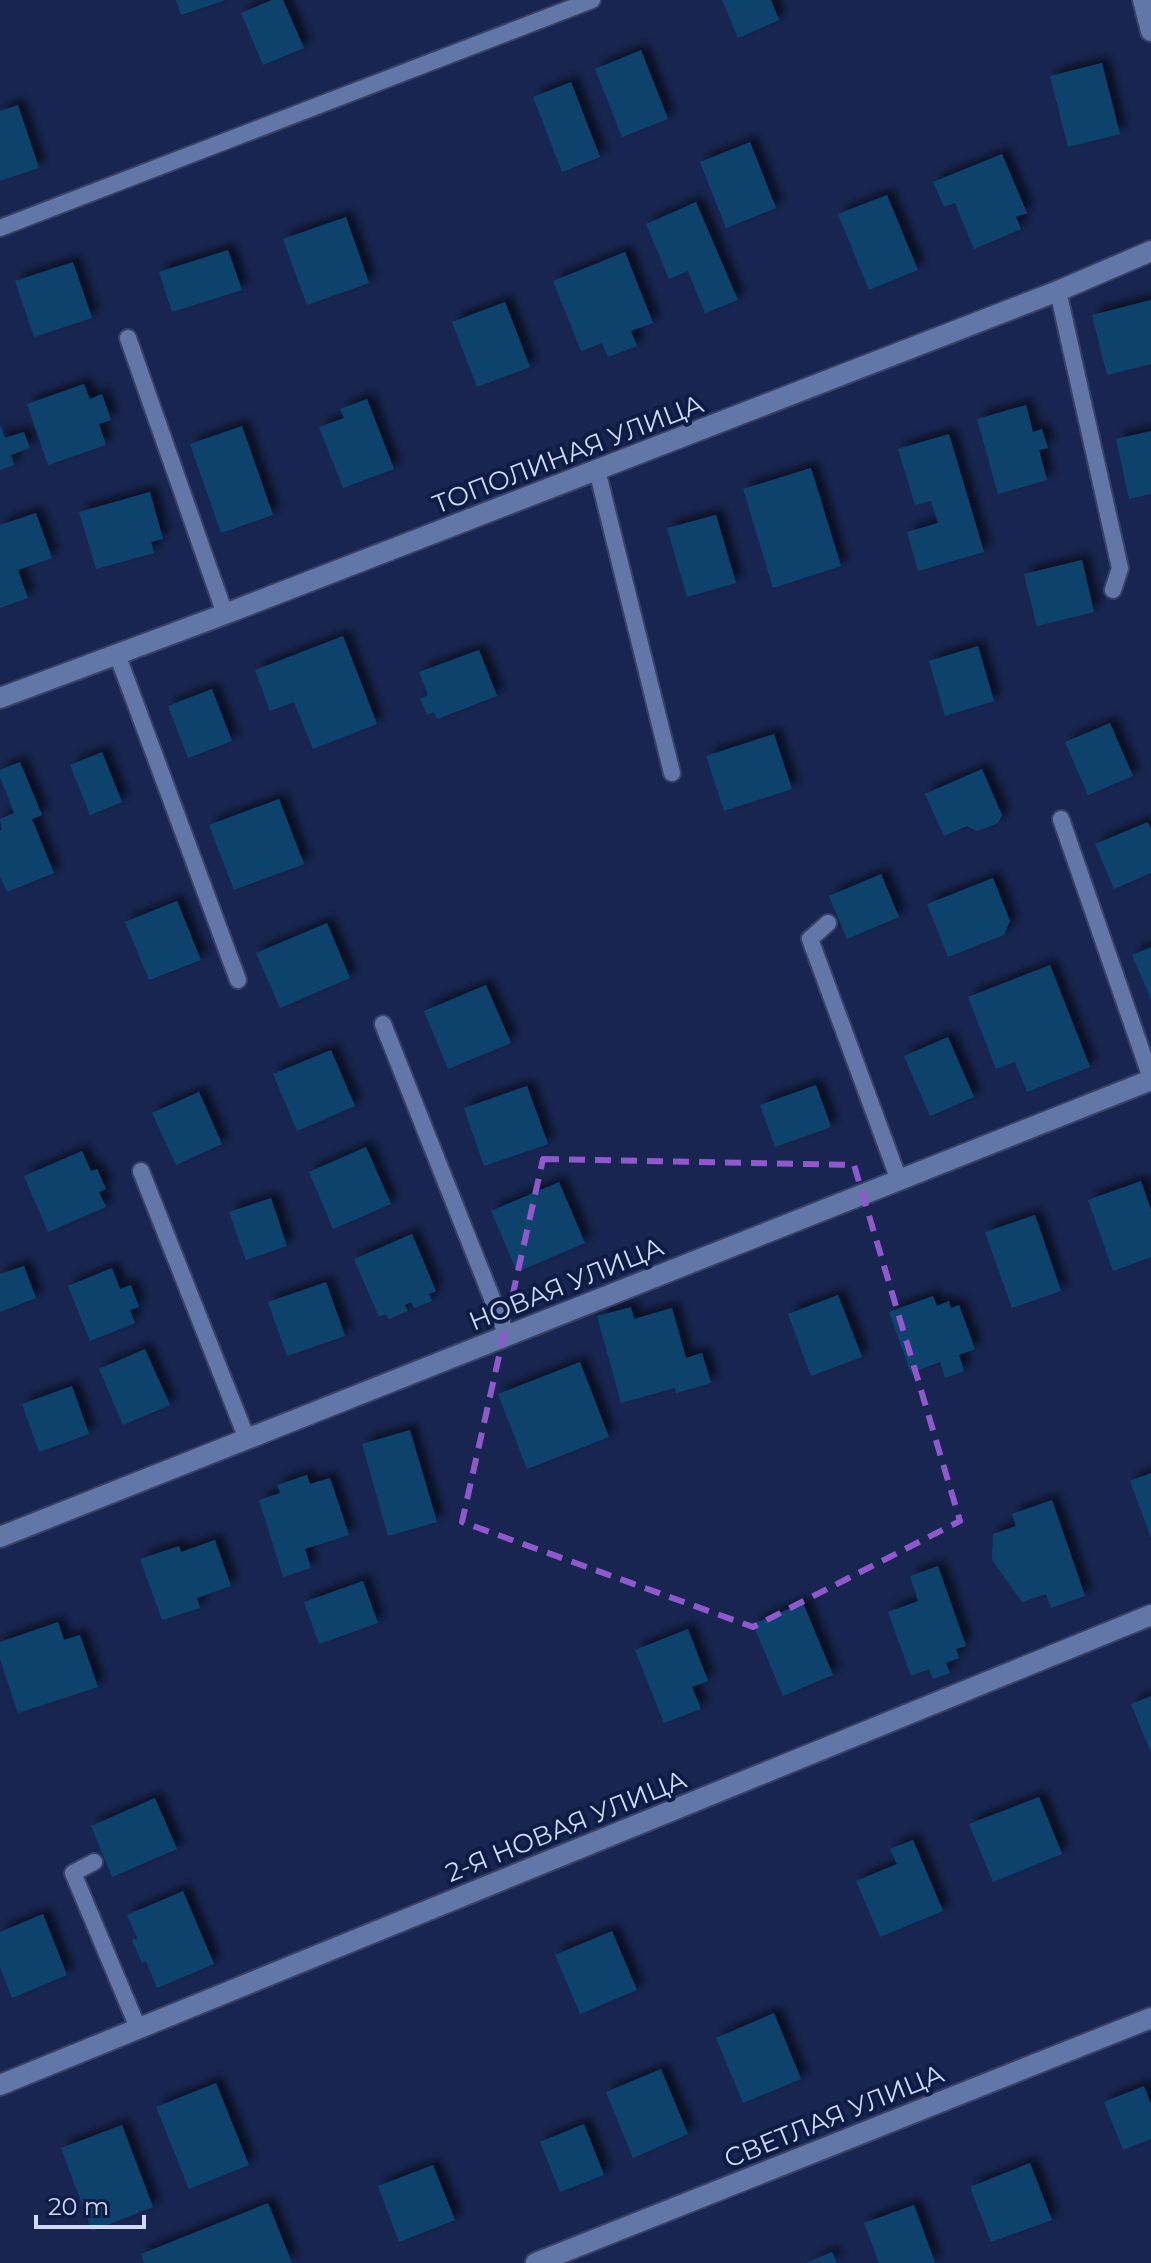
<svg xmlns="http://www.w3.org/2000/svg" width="1151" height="2263" viewBox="0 0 1151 2263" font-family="Montserrat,sans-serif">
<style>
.building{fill:#0d436d;filter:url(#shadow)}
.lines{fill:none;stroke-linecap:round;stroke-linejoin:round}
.service-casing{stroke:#394166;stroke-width:20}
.minor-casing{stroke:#394166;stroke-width:24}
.service{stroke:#6276a8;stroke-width:16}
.minor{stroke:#6276a8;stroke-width:20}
.marked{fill:none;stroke:#9058cd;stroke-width:6;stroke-dasharray:16 10;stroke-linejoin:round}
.labels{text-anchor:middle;stroke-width:8;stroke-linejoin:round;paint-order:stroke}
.street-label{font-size:26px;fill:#cedaf6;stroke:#0e1b45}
</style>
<defs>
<filter id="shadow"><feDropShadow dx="7" dy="-7" stdDeviation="4" flood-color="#0009"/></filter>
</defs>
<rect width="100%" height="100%" fill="#172550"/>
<g class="building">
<path d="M176 0H223V1L181 15Z"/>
<path d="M272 0H283L304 48 263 65 241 13Z"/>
<path d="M722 0H771L779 20 738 38Z"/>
<path d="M641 50 668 119 622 137 595 69Z"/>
<path d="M1102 63 1120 134 1068 147 1050 76Z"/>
<path d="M571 82 600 157 562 172 533 97Z"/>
<path d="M18 105 39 168 0 181V111Z"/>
<path d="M750 142 776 208 726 228 700 162Z"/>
<path d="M1002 154 1027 213 1016 217 1021 229 974 249 955 203 944 207 933 182Z"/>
<path d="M887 195 918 270 869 290 838 214Z"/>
<path d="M696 202 738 300 705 313 688 271 669 279 646 224Z"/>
<path d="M346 217 369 283 307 305 283 239Z"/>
<path d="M228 250 242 290 172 312 159 272Z"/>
<path d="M625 252 653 323 631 331 637 346 608 357 602 343 581 351 553 281Z"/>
<path d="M73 262 92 318 34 337 15 281Z"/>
<path d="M1151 300V364L1107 375 1092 315Z"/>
<path d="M505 302 530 367 477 387 452 322Z"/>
<path d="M84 384 90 399 102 394 111 420 99 424 106 445 48 465 27 404Z"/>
<path d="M367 399 394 469 343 488 319 427 344 418 340 409Z"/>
<path d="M1026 405 1033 432 1042 429 1048 448 1039 450 1047 480 998 494 977 419Z"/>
<path d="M0 425 5 438 24 432 30 448 11 455 14 465 0 470Z"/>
<path d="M242 426 273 515 221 533 190 444Z"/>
<path d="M1151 431V494L1129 499 1116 439Z"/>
<path d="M949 434 984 552 918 571 907 532 938 523 931 501 915 505 898 449Z"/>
<path d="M811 468 841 566 773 588 743 489Z"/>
<path d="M150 492 163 539 151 542 154 553 96 569 79 512Z"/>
<path d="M36 513 52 558 18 570 28 598 0 608V525Z"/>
<path d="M716 515 736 583 687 597 667 528Z"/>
<path d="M1082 560 1094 612 1037 626 1024 574Z"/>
<path d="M343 636 377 724 313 749 294 702 270 711 255 670Z"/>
<path d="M978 646 994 701 945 716 929 661Z"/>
<path d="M479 650 497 696 437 719 434 712 427 715 420 699 428 695 419 672Z"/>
<path d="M212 689 232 741 188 758 168 706Z"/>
<path d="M1110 723 1133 776 1088 795 1065 742Z"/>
<path d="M774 734 792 789 724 811 706 756Z"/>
<path d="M102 752 122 802 90 815 70 765Z"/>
<path d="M20 762 42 815 32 819 54 873 7 892 0 876V831L2 830 0 819 14 813 0 777V770Z"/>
<path d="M982 769 1002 815 998 823 977 831 967 826 944 836 925 794Z"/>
<path d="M279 799 304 864 234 890 209 825Z"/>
<path d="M1148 822 1151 829V873L1114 889 1095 844Z"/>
<path d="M881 874 899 917 847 939 829 896Z"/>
<path d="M993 878 1010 921 1004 935 948 957 927 904Z"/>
<path d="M177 901 201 960 149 980 125 922Z"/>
<path d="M327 923 350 978 280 1008 256 953Z"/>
<path d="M1151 947V999L1132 955Z"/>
<path d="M1050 965 1090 1067 1027 1092 1015 1062 996 1069 968 997Z"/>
<path d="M486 985 511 1043 448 1069 424 1011Z"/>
<path d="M948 1037 974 1097 930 1116 904 1056Z"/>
<path d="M331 1050 355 1106 297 1131 273 1074Z"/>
<path d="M816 1085 831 1127 775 1147 760 1105Z"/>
<path d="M527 1086 548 1144 484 1166 464 1108Z"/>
<path d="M199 1092 222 1144 176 1165 152 1113Z"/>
<path d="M366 1147 391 1204 333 1229 309 1172Z"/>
<path d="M82 1151 91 1171 97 1169 106 1189 99 1192 106 1207 48 1232 24 1176Z"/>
<path d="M1141 1181 1151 1210V1257L1113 1271 1088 1200Z"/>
<path d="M559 1182 585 1243 517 1272 491 1211Z"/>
<path d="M271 1198 287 1246 246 1260 229 1212Z"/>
<path d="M1035 1215 1061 1291 1012 1308 985 1232Z"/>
<path d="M412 1234 436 1291 429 1294 432 1301 414 1308 411 1302 405 1305 408 1311 389 1319 386 1314 379 1317 354 1259Z"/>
<path d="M24 1266 36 1298 0 1312V1274Z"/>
<path d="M112 1268 120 1289 131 1285 139 1307 130 1310 135 1323 90 1341 68 1286Z"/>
<path d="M326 1282 345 1336 287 1356 268 1302Z"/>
<path d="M838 1295 862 1357 811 1376 788 1314Z"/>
<path d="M933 1296 937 1306 949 1301 951 1308 959 1305 975 1349 959 1355 964 1371 945 1378 940 1362 911 1373 889 1312Z"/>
<path d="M631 1307 634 1319 672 1308 686 1358 702 1353 711 1383 676 1393 675 1388 621 1403 597 1316Z"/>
<path d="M145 1349 170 1405 123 1425 99 1369Z"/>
<path d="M580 1362 609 1437 527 1469 498 1394Z"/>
<path d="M72 1386 89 1434 39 1452 22 1404Z"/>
<path d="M410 1430 437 1522 388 1536 362 1444Z"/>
<path d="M1151 1473V1538L1130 1481Z"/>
<path d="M307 1475 310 1484 330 1478 349 1535 305 1549 311 1568 283 1577 259 1500 280 1493 277 1485Z"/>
<path d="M1052 1500 1085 1596 1051 1608 1046 1594 1022 1602 992 1560 993 1534 1016 1526 1012 1514Z"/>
<path d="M215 1540 231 1586 197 1598 200 1608 162 1620 140 1559 179 1546 181 1552Z"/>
<path d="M938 1566 966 1646 956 1649 959 1658 946 1663 950 1673 933 1679 929 1669 911 1676 888 1612 918 1601 910 1576Z"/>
<path d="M363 1581 378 1623 319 1644 304 1602Z"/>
<path d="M803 1603 833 1675 783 1696 753 1624Z"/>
<path d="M58 1622 64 1640 80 1635 98 1687 18 1713 0 1659V1642Z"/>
<path d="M688 1629 708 1681 692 1687 701 1709 664 1723 635 1650Z"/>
<path d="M1151 1696V1753L1131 1704Z"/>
<path d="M1039 1797 1062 1854 993 1882 969 1824Z"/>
<path d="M155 1798 177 1849 112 1877 91 1826Z"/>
<path d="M913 1840 943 1911 880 1937 856 1881 897 1864 890 1849Z"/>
<path d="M183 1891 214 1964 157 1988 146 1961 142 1963 132 1940 137 1938 127 1915Z"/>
<path d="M43 1914 67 1975 12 1998 0 1967V1932Z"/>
<path d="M612 1931 637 1990 580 2014 555 1955Z"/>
<path d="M774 2013 801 2079 743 2103 716 2038Z"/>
<path d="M661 2069 688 2134 633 2158 606 2092Z"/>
<path d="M216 2083 249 2165 189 2189 156 2107Z"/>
<path d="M1144 2086 1151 2104V2139L1123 2150 1104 2102Z"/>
<path d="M584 2124 604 2175 560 2192 540 2142Z"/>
<path d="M122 2125 153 2207 92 2231 61 2148Z"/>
<path d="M1030 2163 1052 2220 991 2242 970 2187Z"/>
<path d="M433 2165 455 2220 399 2242 378 2186Z"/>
<path d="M268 2203 292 2263H144L141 2254Z"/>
<path d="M914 2205 935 2263H879L864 2223Z"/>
<path d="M832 2252 837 2263H806Z"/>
</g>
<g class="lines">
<defs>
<g id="service">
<path d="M0 228 592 0"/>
<path d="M1058 291 1120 568 1113 590"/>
<path d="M128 338 225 614"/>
<path d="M597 470 672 773"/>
<path d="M117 654 238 980"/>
<path d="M1061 819 1151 1078"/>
<path d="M828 923 810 939 899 1180"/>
<path d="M383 1024 507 1336"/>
<path d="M141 1171 247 1439"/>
<path d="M94 1862 73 1873 138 2028"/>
</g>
<g id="minor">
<path d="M1143 0 1151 31"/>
<path d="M0 698 225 614 1058 291 1151 251"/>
<path d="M0 1537 1151 1080"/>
<path d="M0 2085 1151 1615"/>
<path d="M536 2263 1151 2018"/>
</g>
</defs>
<use href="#service" class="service-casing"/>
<use href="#minor" class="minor-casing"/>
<use href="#service" class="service"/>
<use href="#minor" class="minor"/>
</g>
<path class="marked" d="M543 1159 854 1165 960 1521 753 1627 462 1522Z"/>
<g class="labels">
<g class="street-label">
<text transform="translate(568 454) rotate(-21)" y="9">ТОПОЛИНАЯ УЛИЦА</text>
<text transform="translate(566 1284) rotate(-22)" y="9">НОВАЯ УЛИЦА</text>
<text transform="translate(566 1826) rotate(-22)" y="9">2-Я НОВАЯ УЛИЦА</text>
<text transform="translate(834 2116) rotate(-22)" y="9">СВЕТЛАЯ УЛИЦА</text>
</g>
</g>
<path d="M36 2215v12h108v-12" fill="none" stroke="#cedaf6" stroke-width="4"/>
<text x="48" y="2215" font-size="24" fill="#cedaf6" stroke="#0e1b45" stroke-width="6" paint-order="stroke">20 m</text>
</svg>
